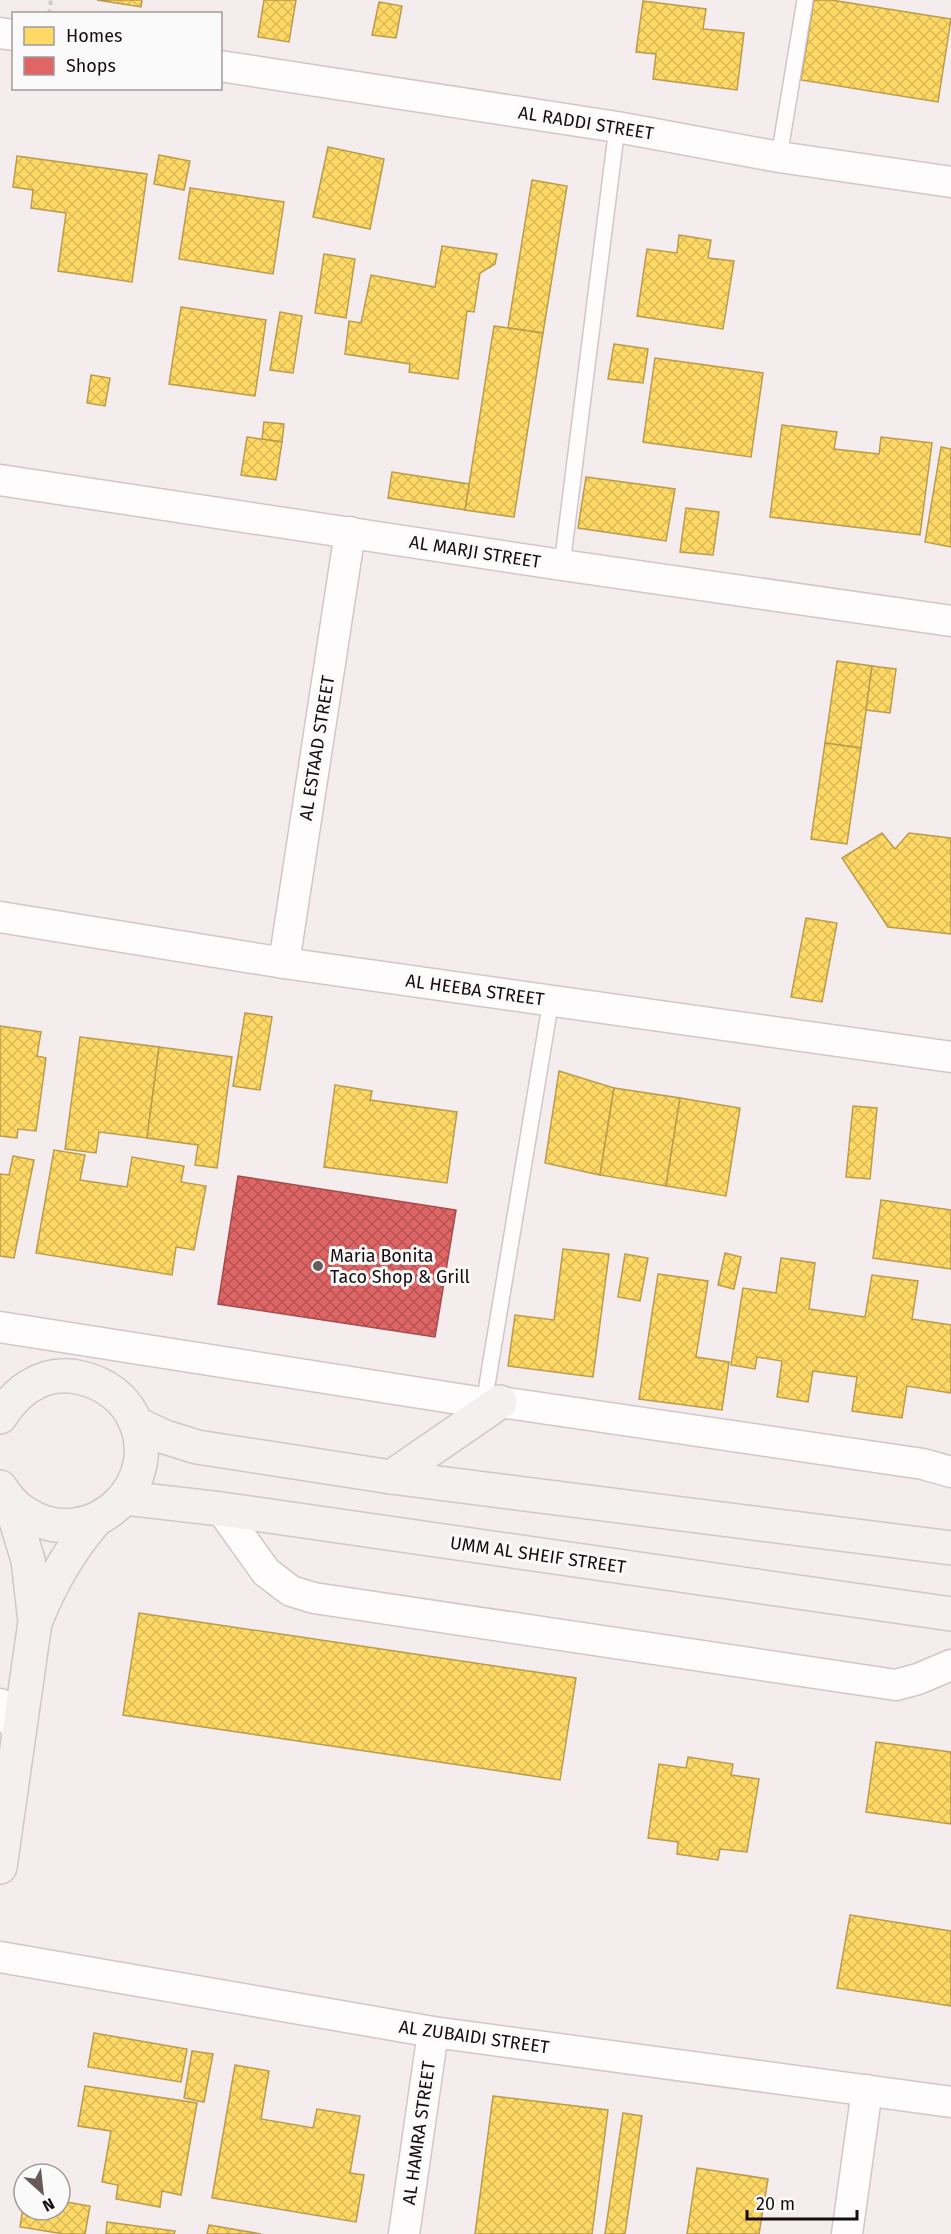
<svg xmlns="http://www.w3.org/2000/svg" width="951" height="2234" viewBox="0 0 951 2234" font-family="'Fira Sans',sans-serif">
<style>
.homes{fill:url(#homes-cross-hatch);stroke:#ba9c4c;stroke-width:1.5}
.shops{fill:url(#shops-cross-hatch);stroke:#a44b4c;stroke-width:1.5}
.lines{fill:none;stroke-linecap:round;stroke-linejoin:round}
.lane-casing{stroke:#d2c6c8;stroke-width:18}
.street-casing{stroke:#d2c6c8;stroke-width:33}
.secondary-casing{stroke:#d2c6c8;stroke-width:36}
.path{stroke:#cfcccc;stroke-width:4;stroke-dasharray:4.5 4.5;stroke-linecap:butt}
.lane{stroke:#fefcfc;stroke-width:15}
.street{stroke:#fefcfc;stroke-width:30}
.secondary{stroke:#f4f0f0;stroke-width:33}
.poi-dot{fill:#665a5c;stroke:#fafafa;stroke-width:2}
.labels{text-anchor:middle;stroke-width:6;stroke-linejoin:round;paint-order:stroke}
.street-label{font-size:18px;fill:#190c0e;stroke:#fafafa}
.poi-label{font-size:18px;fill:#190c0e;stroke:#fafafa;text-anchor:start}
</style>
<defs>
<pattern id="homes-cross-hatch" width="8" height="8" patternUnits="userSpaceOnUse" patternTransform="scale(1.5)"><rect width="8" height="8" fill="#ffd966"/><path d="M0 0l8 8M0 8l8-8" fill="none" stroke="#dab957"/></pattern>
<pattern id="shops-cross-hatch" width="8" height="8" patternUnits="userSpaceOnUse" patternTransform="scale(1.5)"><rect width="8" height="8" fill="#e06666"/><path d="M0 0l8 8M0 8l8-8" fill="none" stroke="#b55252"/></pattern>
</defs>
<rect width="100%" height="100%" fill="#f5ecee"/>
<g class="homes">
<path d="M97 0H142L141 7Z"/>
<path d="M264 0H296L289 42 258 37Z"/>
<path d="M814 0H831L951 19 938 102 801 80Z"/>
<path d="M643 1 706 9 703 29 744 33 737 90 653 79 656 54 636 52Z"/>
<path d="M379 2 402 6 396 38 372 35Z"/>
<path d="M328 147 384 159 370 229 313 217Z"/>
<path d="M159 155 190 161 184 190 154 184Z"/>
<path d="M17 156 147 174 132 282 58 271 66 213 31 208 33 190 13 187Z"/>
<path d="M532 180 567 186 543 333 508 328Z"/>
<path d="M190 188 284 202 273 274 179 259Z"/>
<path d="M679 235 711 240 708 258 734 261 723 329 637 316 647 249 677 253Z"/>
<path d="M442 246 497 254 495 264 480 273 474 312 467 311 458 379 409 372 410 364 345 354 349 321 361 323 371 275 435 287Z"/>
<path d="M324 254 355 259 346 318 315 313Z"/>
<path d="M181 307 266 320 255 396 169 384Z"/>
<path d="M280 312 302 316 293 373 270 370Z"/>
<path d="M494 326 543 333 514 517 465 510Z"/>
<path d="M614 344 648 349 643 383 608 379Z"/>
<path d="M655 358 763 373 751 457 643 442Z"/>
<path d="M91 375 110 378 105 406 87 403Z"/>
<path d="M264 422 284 424 282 442 262 439Z"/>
<path d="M782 425 837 432 834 449 879 454 881 437 932 443 920 535 770 517Z"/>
<path d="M247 437 282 442 276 480 241 475Z"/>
<path d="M941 447 951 449V547L925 542Z"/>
<path d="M392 472 469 484 465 510 388 498Z"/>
<path d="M586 477 675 489 666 541 578 528Z"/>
<path d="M686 508 719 512 713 555 680 552Z"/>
<path d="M837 661 872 666 861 748 825 743Z"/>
<path d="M872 666 896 669 890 713 866 710Z"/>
<path d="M825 743 861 748 847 844 811 839Z"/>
<path d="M882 833 895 849 909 833 951 838V934L888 927 842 858Z"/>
<path d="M806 918 837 923 822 1002 791 997Z"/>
<path d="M245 1013 272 1017 260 1090 233 1086Z"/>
<path d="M0 1026 41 1032 37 1056 46 1058 36 1131 18 1129 17 1138 0 1136Z"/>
<path d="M80 1037 159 1047 147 1138 99 1132 96 1153 65 1149Z"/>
<path d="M159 1047 232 1057 217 1168 195 1165 198 1145 147 1138Z"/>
<path d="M559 1071 614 1088 600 1175 545 1163Z"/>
<path d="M335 1085 372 1091 370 1100 457 1112 447 1183 324 1167Z"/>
<path d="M614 1088 680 1098 666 1186 600 1175Z"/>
<path d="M680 1098 740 1108 726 1196 666 1186Z"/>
<path d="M853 1106 877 1108 870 1179 846 1177Z"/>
<path d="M54 1150 85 1155 80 1180 127 1187 132 1157 184 1166 181 1182 206 1186 194 1250 176 1247 172 1275 36 1253Z"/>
<path d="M13 1156 34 1160 14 1258 0 1256V1174L9 1175Z"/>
<path d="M881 1200 951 1210V1269L873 1258Z"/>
<path d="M563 1249 609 1254 593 1377 508 1366 515 1315 554 1320Z"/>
<path d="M725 1253 741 1257 734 1289 718 1285Z"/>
<path d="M625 1254 648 1258 640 1301 618 1297Z"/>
<path d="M781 1258 815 1263 809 1309 865 1317 872 1275 918 1281 912 1319 951 1325V1393L907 1386 902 1418 852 1411 857 1377 813 1371 808 1402 777 1397 782 1361 757 1357 755 1369 731 1365 743 1288 776 1293Z"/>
<path d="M658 1274 708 1281 696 1357 729 1362 722 1410 639 1399Z"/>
<path d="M139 1613 576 1678 560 1780 123 1715Z"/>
<path d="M876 1742 951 1752V1824L866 1812Z"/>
<path d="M688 1757 733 1764 731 1775 759 1779 747 1852 720 1849 718 1860 677 1854 678 1842 648 1838 659 1764 686 1768Z"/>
<path d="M850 1915 951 1931V2006L837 1988Z"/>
<path d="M94 2033 187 2049 181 2082 88 2067Z"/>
<path d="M192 2051 213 2054 204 2102 184 2098Z"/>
<path d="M235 2065 269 2071 261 2119 313 2128 317 2109 360 2116 350 2173 364 2175 356 2222 212 2198Z"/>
<path d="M85 2086 197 2103 181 2195 162 2191 160 2207 116 2199 118 2185 102 2182 111 2131 78 2126Z"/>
<path d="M493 2096 608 2110 592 2234H475Z"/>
<path d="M623 2113 642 2116 625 2234H605Z"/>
<path d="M697 2168 768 2179 759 2234H687Z"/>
<path d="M24 2200V2210H60V2201L90 2206 85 2234H64L20 2227Z"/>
<path d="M107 2222 175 2231 174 2234H106Z"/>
<path d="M209 2225 261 2234H207Z"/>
</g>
<path class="shops" d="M238 1176 456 1210 435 1337 218 1304Z"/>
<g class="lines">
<defs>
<g id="lane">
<path d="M779 157 805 0"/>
<path d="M562 565 617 127"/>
<path d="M484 1403 551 1000"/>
</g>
<g id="street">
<path d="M0 33 14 35"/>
<path d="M220 66 617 127 779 157 951 182"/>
<path d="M0 480 562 565 951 621"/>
<path d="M0 917 284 963 951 1057"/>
<path d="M284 963 350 532"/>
<path d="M0 1327 484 1403 500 1402 923 1464 951 1472"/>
<path d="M221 1509 266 1572 291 1591 314 1598 896 1685 918 1679 951 1665"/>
<path d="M0 1704 19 1732"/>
<path d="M0 1957 433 2032 951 2102"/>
<path d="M404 2234 433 2032"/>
<path d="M847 2234 867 2090"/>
</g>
<g id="secondary">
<path d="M0 1417C16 1392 40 1373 71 1376 96 1379 119 1392 131 1413 170 1481 91 1556 25 1513 14 1507 7 1497 0 1487"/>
<path d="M137 1424 165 1437 197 1447 391 1477 951 1548"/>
<path d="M391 1477 500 1402"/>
<path d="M125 1498 221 1509 951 1614"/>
<path d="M36 1620C51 1583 69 1551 95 1521"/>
<path d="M0 1867 35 1622 28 1560 10 1501"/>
</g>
</defs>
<use href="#lane" class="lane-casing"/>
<use href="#street" class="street-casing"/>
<use href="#secondary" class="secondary-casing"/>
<path class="path" d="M49 14 51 0"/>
<use href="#lane" class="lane"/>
<use href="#street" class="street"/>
<use href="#secondary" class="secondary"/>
</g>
<circle class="poi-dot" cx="318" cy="1266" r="6"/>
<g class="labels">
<g class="street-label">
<text transform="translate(586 123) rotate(9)" y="6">AL RADDI STREET</text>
<text transform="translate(475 552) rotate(9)" y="6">AL MARJI STREET</text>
<text transform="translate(317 748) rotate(-81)" y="6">AL ESTAAD STREET</text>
<text transform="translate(475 990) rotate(8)" y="6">AL HEEBA STREET</text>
<text transform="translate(538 1555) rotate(8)" y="6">UMM AL SHEIF STREET</text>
<text transform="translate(474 2037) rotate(8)" y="6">AL ZUBAIDI STREET</text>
<text transform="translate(419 2133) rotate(-82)" y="6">AL HAMRA STREET</text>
</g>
<g class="poi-label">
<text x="330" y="1262">Maria Bonita<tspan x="330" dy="21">Taco Shop &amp; Grill</tspan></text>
</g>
</g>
<rect x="12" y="12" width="210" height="78" fill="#fafafa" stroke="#a09b9c" stroke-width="1.5"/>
<rect x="24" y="27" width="30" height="18" fill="#ffd966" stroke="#a09b9c" stroke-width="1.5"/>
<text x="66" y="42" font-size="18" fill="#190c0e">Homes</text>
<rect x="24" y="57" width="30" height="18" fill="#e06666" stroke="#a09b9c" stroke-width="1.5"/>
<text x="66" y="72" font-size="18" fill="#190c0e">Shops</text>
<g transform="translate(42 2192) rotate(153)"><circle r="28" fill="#fafafa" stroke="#a09b9c" stroke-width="1.5"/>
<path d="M0-4.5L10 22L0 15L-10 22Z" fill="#665a5c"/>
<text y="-9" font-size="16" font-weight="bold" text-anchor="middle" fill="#190c0e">N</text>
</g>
<path d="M747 2210v9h110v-9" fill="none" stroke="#190c0e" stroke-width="3"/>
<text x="756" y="2210" font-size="18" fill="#190c0e" stroke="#fafafa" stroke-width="4.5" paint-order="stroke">20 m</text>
</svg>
